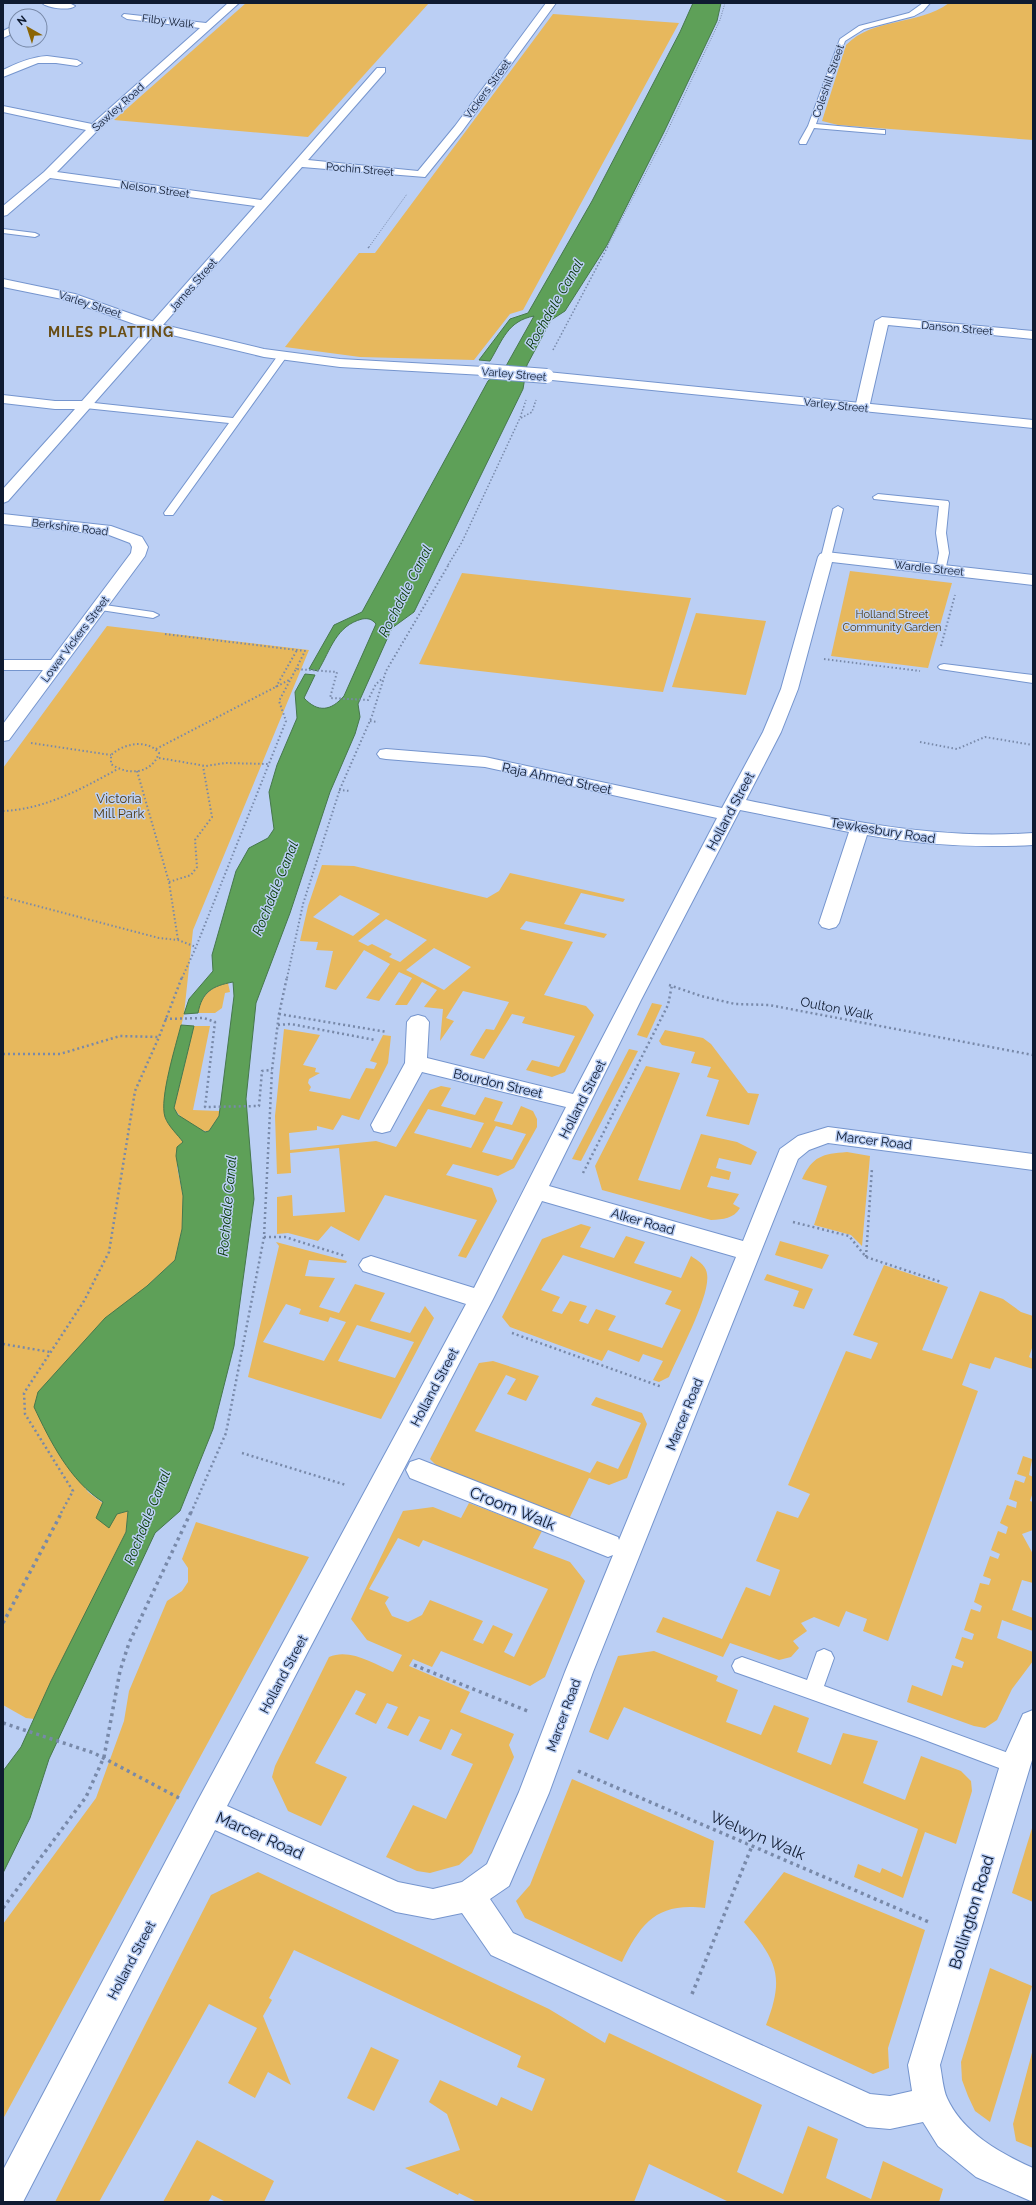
<svg xmlns="http://www.w3.org/2000/svg" width="1036" height="2205" viewBox="0 0 1036 2205" font-family="Raleway,sans-serif">
<style>
.green{fill:#e7b85d;fill-rule:evenodd}
.water{fill:#5ea058;stroke:#46784c}
.lines{fill:none;stroke-linecap:round;stroke-linejoin:round}
.lane-casing{stroke:#7595ce;stroke-width:2}
.street-casing{stroke:#7595ce;stroke-width:2}
.secondary-casing{stroke:#7595ce;stroke-width:2}
.path-far4{stroke:#7889a9;stroke-width:1;stroke-dasharray:1 1.5;stroke-linecap:butt}
.path-far3{stroke:#7889a9;stroke-width:1.5;stroke-dasharray:1.5 2;stroke-linecap:butt}
.path-far2{stroke:#7889a9;stroke-width:2;stroke-dasharray:1.5 2.5;stroke-linecap:butt}
.path-far1{stroke:#7889a9;stroke-width:2.5;stroke-dasharray:2 3;stroke-linecap:butt}
.path{stroke:#7889a9;stroke-width:3.5;stroke-dasharray:3 4;stroke-linecap:butt}
.lane{fill:#fff;fill-rule:evenodd}
.street{fill:#fff;fill-rule:evenodd}
.secondary{fill:#fff;fill-rule:evenodd}
.secondary-bridge-casing{stroke:#7595ce;stroke-width:16;stroke-linecap:butt}
.secondary-bridge{stroke:#fff;stroke-width:14}
.labels{text-anchor:middle;stroke-width:3;stroke-linejoin:round;paint-order:stroke}
.far-street-label{font-size:11px;fill:#0f1b31;stroke:#bbcff4}
.far-park-label{font-size:11px;fill:#503c15;stroke:#bbcff4}
.street-label{font-size:13px;fill:#0f1b31;stroke:#bbcff4}
.park-label{font-size:13px;fill:#503c15;stroke:#bbcff4}
.water-label{font-size:14px;font-style:italic;fill:#063604;stroke:#bbcff4}
.far-district-label{font-size:14px;font-weight:bold;letter-spacing:1px;fill:#694e15;stroke:#bbcff4}
.near-street-label{font-size:16px;fill:#0f1b31;stroke:#bbcff4}
</style>
<rect width="100%" height="100%" fill="#bbcff4"/>
<g class="green">
<path d="M246 3H429L308 137 114 120Z"/>
<path d="M949 3H1033V140L838 125 822 121 846 45C873 17 918 26 949 3Z"/>
<path d="M553 14 679 23 523 310 510 314 474 360 360 357 285 347 359 253H375Z"/>
<path d="M850 571 952 583 928 668 831 656Z"/>
<path d="M462 573 691 598 663 692 419 664Z"/>
<path d="M696 613 766 621 746 695 672 687Z"/>
<path d="M107 626 309 650 193 930 184 1014 165 1095V1118L183 1142 177 1167 183 1196 182 1229 175 1260 147 1286 47 1434 88 1492 117 1514 128 1511 126 1532 34 1719 26 1718 3 1705V768Z"/>
<path d="M322 865 354 866 487 898 499 891 510 873 625 899 623 902 581 893 564 924 607 934 604 938 526 921 520 929 573 942 544 995 586 1006 594 1015 565 1072 552 1077 526 1070 532 1060 559 1067 575 1036 522 1023 525 1017 512 1014 484 1059 470 1055 486 1029 494 1030 509 1002 463 991 446 1018 454 1021 440 1041 443 1009 424 1007 437 990 422 982 407 1005H395L412 978 399 972 379 1001 366 998 390 964 364 950 336 990 325 987 333 951 316 950 318 942 300 941 308 906ZM340 895 380 914 353 936 313 917ZM386 919 427 940 400 962 389 957 392 954 372 944 368 946 358 941ZM434 948 471 967 444 990 406 970Z"/>
<path d="M228 983 230 992 225 993 222 1008 215 1013H198C201 996 210 987 228 983Z"/>
<path d="M652 1003 662 1005 647 1038 637 1035Z"/>
<path d="M194 1026H210L193 1110 219 1111V1116L209 1131C197 1132 180 1118 174 1108Z"/>
<path d="M284 1029 320 1035 303 1065 316 1068 315 1072 320 1073 309 1079 308 1083 311 1087 309 1091 350 1099 366 1068 374 1069 377 1063 370 1061 383 1035 391 1036 388 1063 359 1120 342 1115 333 1130 317 1126V1130L289 1133 290 1150 376 1141 396 1147 430 1090 441 1086 451 1088 441 1106 475 1115 485 1097 503 1102 494 1121 512 1125 521 1106 533 1111 537 1119V1127L514 1168 498 1176 453 1164 446 1175 492 1188 497 1201 466 1258 458 1256 477 1220 385 1195 359 1241 331 1226 318 1241 288 1233 277 1234V1197L292 1195 293 1216 345 1212 339 1148 290 1153 291 1173 277 1174 275 1116ZM428 1109 484 1123 471 1148 414 1133ZM496 1126 526 1134 512 1160 482 1152Z"/>
<path d="M665 1030 703 1038 711 1044 748 1093 759 1094 749 1125 706 1116 719 1080 707 1077 711 1067 691 1063 695 1052 662 1045 659 1041Z"/>
<path d="M629 1049 638 1051 581 1161 572 1159Z"/>
<path d="M646 1066 680 1073 638 1180 680 1190 701 1134 737 1142 757 1152 751 1165 719 1158 716 1168 731 1172 729 1180 711 1176 707 1187 739 1194 733 1204 740 1208C733 1219 724 1219 711 1220L602 1190 595 1166Z"/>
<path d="M847 1152 870 1156 862 1246 851 1235 814 1225 827 1186 802 1179C813 1156 822 1154 847 1152Z"/>
<path d="M581 1224 591 1227 580 1247 614 1258 626 1236 645 1242 634 1263 681 1278 691 1256C698 1261 706 1265 707 1274 711 1295 678 1355 669 1377L659 1382 653 1380 663 1361 643 1354 639 1362 608 1350 602 1361 510 1327 502 1317 542 1239ZM563 1255 672 1291 665 1304 681 1310 662 1348 608 1330 616 1316 596 1309 588 1324 579 1321 587 1306 570 1301 562 1314 552 1311 560 1297 541 1290Z"/>
<path d="M780 1241 829 1255 822 1269 775 1255Z"/>
<path d="M276 1242 347 1261 346 1263 309 1260 305 1276 335 1278 319 1307 339 1313 355 1284 385 1293 370 1321 410 1333 425 1306 434 1318 381 1419 248 1377 279 1246ZM286 1304 301 1309 299 1314 328 1322 330 1317 346 1322 324 1361 263 1342ZM357 1325 414 1342 395 1378 338 1361Z"/>
<path d="M884 1265 948 1287 922 1350 952 1359 980 1291 1003 1299 1021 1312 1033 1316V1345L1029 1357 1033 1359V1369L995 1357 990 1369 970 1363 962 1385 978 1391 888 1641 863 1631 867 1619 846 1611 839 1627 814 1617 801 1623 807 1631 793 1641 799 1648 791 1657 779 1660 730 1643 723 1657 656 1632 663 1617 722 1639 746 1587 770 1596 780 1570 756 1561 777 1511 798 1518 810 1494 788 1485 846 1351 871 1359 878 1343 853 1335Z"/>
<path d="M767 1274 813 1289 804 1309 793 1306 799 1291 764 1280Z"/>
<path d="M493 1361 539 1376 526 1401 507 1394 516 1379 506 1375 475 1431 590 1473 597 1461 618 1469 641 1423 591 1405 596 1397 642 1413 647 1424 627 1478 609 1485 589 1478 569 1519 442 1471 430 1459 479 1363Z"/>
<path d="M1033 1455 1029 1475 1033 1477V1492L1030 1501 1033 1502V1530L1022 1534 1033 1554V1583L1022 1580 1012 1610 1033 1618V1631L1002 1620 997 1638 1033 1652V1661L1012 1689 997 1720 985 1728 974 1726 907 1702 912 1685 942 1696 952 1665 962 1668 964 1662 955 1658 962 1637 972 1640 974 1634 964 1630 971 1609 980 1612 982 1606 974 1602 980 1583 989 1585 991 1579 983 1576 990 1556 998 1559 1000 1554 991 1550 998 1531 1006 1534 1008 1527 1000 1523 1007 1505 1016 1508 1017 1502 1009 1499 1015 1480 1024 1483 1026 1477 1017 1474 1023 1456 1032 1459Z"/>
<path d="M469 1503 542 1531 533 1548 570 1562 585 1581 545 1677 530 1686 441 1651 432 1667 413 1659 409 1666 470 1692 460 1712 514 1734 509 1745 514 1757 472 1853 459 1865 430 1873 417 1871 386 1857 413 1805 446 1819 473 1764 451 1755 462 1734 451 1729 441 1750 419 1741 430 1720 419 1716 408 1736 387 1728 398 1707 387 1703 376 1724 355 1714 366 1694 356 1690 315 1763 347 1777 321 1826 288 1811 272 1777 275 1766 329 1657C350 1648 374 1664 393 1672L402 1655 367 1640 351 1619 403 1511 433 1507 461 1518ZM398 1538 419 1547 423 1540 548 1589 514 1657 504 1652 513 1634 493 1625 483 1644 473 1640 483 1621 430 1600 422 1615 408 1622 392 1616 385 1603 389 1597 369 1589Z"/>
<path d="M196 1522 309 1557 3 2119V1924L96 1798 124 1721 129 1691 167 1601 182 1591 188 1582V1568L182 1559Z"/>
<path d="M654 1651 718 1676 716 1681 738 1690 726 1722 761 1735 774 1705 809 1718 797 1752 831 1765 843 1733 878 1741 863 1783 905 1800 921 1756 961 1771 971 1781 972 1791 956 1844 925 1832 903 1898 854 1877 858 1864 880 1873 882 1868 902 1877 918 1829 624 1707 608 1740 589 1732 618 1656Z"/>
<path d="M572 1779 714 1841 705 1908C658 1902 641 1922 622 1962L525 1918 516 1901 530 1885Z"/>
<path d="M1033 1825V1902L1012 1893Z"/>
<path d="M258 1872 549 2009 605 2043 609 2033 762 2105 737 2172 783 2194 808 2126 838 2139 826 2178 871 2199 883 2161 943 2189 939 2202H729L649 2164 634 2202H477L459 2193 458 2195 405 2168 460 2150 447 2114 429 2102 440 2080 497 2106 501 2097 532 2111 545 2079 517 2067 521 2056 294 1950 269 1998 272 2000 263 2016 291 2085 268 2072 255 2098 228 2083 257 2028 209 2004 99 2202H55L211 1895Z"/>
<path d="M784 1872 925 1930 888 2048 889 2068 873 2074 766 2025C785 1977 777 1960 744 1922Z"/>
<path d="M990 1968 1032 1986 990 2122 975 2111 968 2096 962 2080 961 2062Z"/>
<path d="M371 2047 399 2060 374 2111 347 2098Z"/>
<path d="M1033 2049V2148L1016 2141 1013 2124Z"/>
<path d="M197 2140 274 2181 264 2202H226L212 2195 208 2202H163Z"/>
</g>
<path class="water" d="M693 3H721L717 21 664 132 607 245 565 311 551 320 527 365 523 389 414 612 392 628 358 704 360 717 355 734 330 792 290 913 256 1003 246 1099 254 1199 234 1346 213 1429 180 1511 155 1533 49 1759 30 1818 3 1873V1771L21 1747 51 1681 126 1532 128 1511 117 1514 109 1528 96 1518 103 1502C70 1481 50 1441 34 1407L38 1392 105 1318 147 1286 175 1260 182 1229 183 1196 176 1156 177 1147 183 1142C178 1135 168 1126 165 1117 159 1099 176 1045 181 1025L194 1026 174 1108 178 1115 205 1132 209 1131 219 1116 234 996 233 982C212 986 202 992 198 1013L184 1014 189 999 213 971 212 955 236 871 249 848 268 838 274 829 269 792 277 765 297 718 295 692 305 674 315 675 304 698C318 713 331 711 344 696L376 624C372 619 368 618 362 619 336 626 331 649 318 671L309 669 334 625 362 612 488 381 506 366 534 316C508 321 503 339 490 361L479 360 510 319 528 313 592 201 680 32Z"/>
<g class="lines">
<defs>
<g id="lane">
<path d="M923 3H930L923 11 914 16 864 29 845 41 816 124 882 130H885V134L814 128 806 144H800L799 142 808 126 840 39 859 26 909 13Z"/>
<path d="M3 229 35 233 39 235 35 237 3 233Z"/>
<path d="M282 353 287 356 173 515H165L164 513 229 423 85 408 80 405 85 402 233 418 279 354Z"/>
<path d="M878 494 948 501 949 503 946 533 949 553 945 571 941 572 936 569 939 553 936 533 939 506 874 499 873 497Z"/>
<path d="M838 506 843 509 831 557 830 559H822L821 557 833 509Z"/>
<path d="M98 604 153 612 159 615 153 618 94 609 92 607 94 605Z"/>
<path d="M944 664 1033 675V683L940 669 938 667 940 665Z"/>
<path d="M824 1649 831 1652 834 1658 824 1686 1022 1758 1025 1765 1022 1772 1015 1774 917 1737 735 1672 732 1666 735 1660 742 1657 807 1680 817 1652Z"/>
</g>
<g id="street">
<path d="M42 3H69L75 6C69 11 48 8 42 3Z"/>
<path d="M228 3H239L98 130 57 172 261 200 377 68H385V72L308 160 418 171 455 126 546 3H556L463 130 425 177 302 167 8 501 3 503V489L75 409H55L3 403V395L55 401H82L255 206 50 178 7 215 3 216V206L44 172 86 130 3 112V106L92 124 200 28 127 19 122 16 124 14 206 23Z"/>
<path d="M11 27H16V32L3 38V31Z"/>
<path d="M47 56 77 60 82 63 77 66 56 63H38L3 77V70C17 63 31 57 47 56Z"/>
<path d="M882 317 1033 331V339L888 325 869 408 862 412 855 408 875 321Z"/>
<path d="M3 514 111 526 142 537 148 547 145 556 9 740 3 741V724L43 670H3V660H51L131 553 132 547 130 543 109 535 3 524Z"/>
<path d="M826 552 1033 575V585L832 562 798 689 781 732 746 800C842 820 934 840 1033 833V845C977 848 922 845 867 835L839 923 836 927 829 929 822 927 819 923 849 832 740 810 641 1000 549 1186 743 1241 780 1149 798 1136 828 1127 1033 1154V1170L828 1143 809 1150 798 1159 593 1672 549 1793 509 1886 490 1899 513 1933 870 2094 890 2096 912 2091 908 2065 1000 1765 1023 1714 1033 1710V1757L940 2065C942 2075 943 2089 947 2098 963 2133 1000 2153 1033 2168V2202L976 2177 938 2146 923 2122 890 2129 867 2127 491 1955 462 1913 433 1919 396 1912 215 1830 23 2202H3V2170L197 1802 466 1304 363 1271 359 1265 363 1259 371 1256 474 1288 566 1107 422 1072 390 1131 382 1133 374 1131 371 1125 405 1063 407 1022 411 1017 418 1015 425 1017 429 1022 427 1058 573 1094 717 818 485 767 386 759 380 758 377 754 380 750 386 749 485 757 722 808 763 732 781 689 818 557 820 554ZM542 1201 736 1257 619 1540 618 1537 419 1459 410 1462 406 1470 410 1478 598 1553 608 1557 613 1555 565 1672 519 1792 487 1864 462 1882 433 1889 398 1882 227 1806 493 1299Z"/>
</g>
<g id="secondary">
<path d="M3 279 75 294 160 324 264 349 340 359 484 367 491 371 484 375 340 367 264 357 151 330 67 300 3 287Z"/>
<path d="M547 372 1033 420V428L542 379 540 376 542 373Z"/>
</g>
</defs>
<use href="#lane" class="lane-casing"/>
<use href="#street" class="street-casing"/>
<use href="#secondary" class="secondary-casing"/>
<g class="path-far4">
<path d="M369 247 407 194"/>
<path d="M607 247 665 136 720 20 725 3"/>
</g>
<g class="path-far3">
<path d="M368 248 370 246"/>
<path d="M553 350 608 246"/>
<path d="M521 418 532 412 536 400"/>
<path d="M448 565 462 542 520 418 526 400"/>
</g>
<g class="path-far2">
<path d="M165 634 305 651 296 669"/>
<path d="M941 646 955 595"/>
<path d="M824 659 920 671"/>
<path d="M276 687 297 650"/>
<path d="M370 721 378 722"/>
<path d="M920 742 957 749 985 737 1033 745"/>
<path d="M31 743 111 755"/>
<path d="M137 744C146 744 153 746 159 753 152 774 128 776 111 764V755C119 748 127 745 137 744Z"/>
<path d="M156 749 289 680"/>
<path d="M159 758 206 766 225 763 268 764"/>
<path d="M137 771 169 882 178 940"/>
<path d="M339 790 350 791"/>
<path d="M3 811C46 809 81 789 118 769"/>
<path d="M169 882 191 875 197 867 195 840 212 817 203 766"/>
<path d="M3 897 159 938 178 940 196 947"/>
<path d="M182 978 196 947 286 721 279 701 296 669 337 672 330 698 368 700 376 684 383 678"/>
<path d="M287 978 303 904 340 789 372 716 386 671 449 564"/>
</g>
<g class="path-far1">
<path d="M669 985 701 996 735 1004 769 1005 1033 1055"/>
<path d="M279 1014 387 1032"/>
<path d="M165 1019 204 1018 215 1022 205 1107 259 1106 262 1071 272 1070"/>
<path d="M278 1025 291 1024 375 1040"/>
<path d="M3 1054H60L120 1036 159 1037"/>
<path d="M583 1173 668 1005 672 985"/>
<path d="M793 1222 849 1236 866 1257 941 1282"/>
<path d="M264 1237H285L345 1256"/>
<path d="M866 1257 872 1168"/>
<path d="M512 1333 662 1387"/>
<path d="M3 1344 50 1352"/>
<path d="M242 1453 346 1485"/>
<path d="M61 1513 73 1491 25 1414 24 1393 84 1301 109 1252 135 1091 159 1037 182 977"/>
<path d="M191 1513 226 1433 264 1237 272 1070 279 1014 287 977"/>
</g>
<g class="path">
<path d="M3 1623 62 1512"/>
<path d="M414 1665 530 1712"/>
<path d="M3 1723 94 1753 179 1798"/>
<path d="M578 1771 931 1923"/>
<path d="M3 1908 86 1797 104 1757 120 1671 129 1643 191 1512"/>
<path d="M692 1994 752 1846"/>
</g>
<use href="#lane" class="lane"/>
<use href="#street" class="street"/>
<use href="#secondary" class="secondary"/>
<defs>
<path id="secondary-bridge" d="M484 371 547 376"/>
</defs>
<use href="#secondary-bridge" class="secondary-bridge-casing"/>
<use href="#secondary-bridge" class="secondary-bridge"/>
</g>
<g class="labels">
<g class="far-street-label">
<text transform="translate(168 21) rotate(7)" y="4">Filby Walk</text>
<text transform="translate(828 81) rotate(-71)" y="4">Coleshill Street</text>
<text transform="translate(487 89) rotate(-54)" y="4">Vickers Street</text>
<text transform="translate(118 107) rotate(-42)" y="4">Sawley Road</text>
<text transform="translate(360 169) rotate(5)" y="4">Pochin Street</text>
<text transform="translate(155 189) rotate(8)" y="4">Nelson Street</text>
<text transform="translate(193 285) rotate(-49)" y="4">James Street</text>
<text transform="translate(90 304) rotate(18)" y="4">Varley Street</text>
<text transform="translate(957 328) rotate(5)" y="4">Danson Street</text>
<text transform="translate(514 374) rotate(5)" y="4">Varley Street</text>
<text transform="translate(836 405) rotate(6)" y="4">Varley Street</text>
<text transform="translate(70 527) rotate(7)" y="4">Berkshire Road</text>
<text transform="translate(929 568) rotate(6)" y="4">Wardle Street</text>
<text transform="translate(75 639) rotate(-53)" y="4">Lower Vickers Street</text>
</g>
<g class="far-park-label">
<text x="892" y="618">Holland Street<tspan x="892" dy="13">Community Garden</tspan></text>
</g>
<g class="street-label">
<text transform="translate(557 778) rotate(12)" y="5">Raja Ahmed Street</text>
<text transform="translate(730 811) rotate(-62)" y="5">Holland Street</text>
<text transform="translate(883 830) rotate(9)" y="5">Tewkesbury Road</text>
<text transform="translate(837 1008) rotate(11)" y="5">Oulton Walk</text>
<text transform="translate(498 1083) rotate(13)" y="5">Bourdon Street</text>
<text transform="translate(582 1099) rotate(-63)" y="5">Holland Street</text>
<text transform="translate(874 1140) rotate(7)" y="5">Marcer Road</text>
<text transform="translate(643 1221) rotate(16)" y="5">Alker Road</text>
<text transform="translate(434 1387) rotate(-62)" y="5">Holland Street</text>
<text transform="translate(684 1414) rotate(-68)" y="5">Marcer Road</text>
<text transform="translate(283 1674) rotate(-62)" y="5">Holland Street</text>
<text transform="translate(563 1715) rotate(-70)" y="5">Marcer Road</text>
<text transform="translate(131 1960) rotate(-62)" y="5">Holland Street</text>
</g>
<g class="park-label">
<text x="119" y="803">Victoria<tspan x="119" dy="15">Mill Park</tspan></text>
</g>
<g class="water-label">
<text transform="translate(554 304) rotate(-60)" y="5">Rochdale Canal</text>
<text transform="translate(405 591) rotate(-63)" y="5">Rochdale Canal</text>
<text transform="translate(275 888) rotate(-68)" y="5">Rochdale Canal</text>
<text transform="translate(227 1206) rotate(-85)" y="5">Rochdale Canal</text>
<text transform="translate(147 1517) rotate(-68)" y="5">Rochdale Canal</text>
</g>
<g class="far-district-label">
<text x="111" y="337">MILES PLATTING</text>
</g>
<g class="near-street-label">
<text transform="translate(513 1508) rotate(22)" y="6">Croom Walk</text>
<text transform="translate(260 1835) rotate(24)" y="6">Marcer Road</text>
<text transform="translate(758 1835) rotate(23)" y="6">Welwyn Walk</text>
<text transform="translate(971 1912) rotate(-73)" y="6">Bollington Road</text>
</g>
</g>
<rect width="1036" height="2205" fill="none" stroke="#0f1b31" stroke-width="8"/>
<g transform="translate(28 28) rotate(321)"><circle r="19" fill="#bbcff4" stroke="#7687a6"/>
<path d="M0-3L7 15L0 10L-7 15Z" fill="#8b6505"/>
<text y="-6" font-size="11" font-weight="bold" text-anchor="middle" fill="#0f1b31">N</text>
</g>
</svg>
